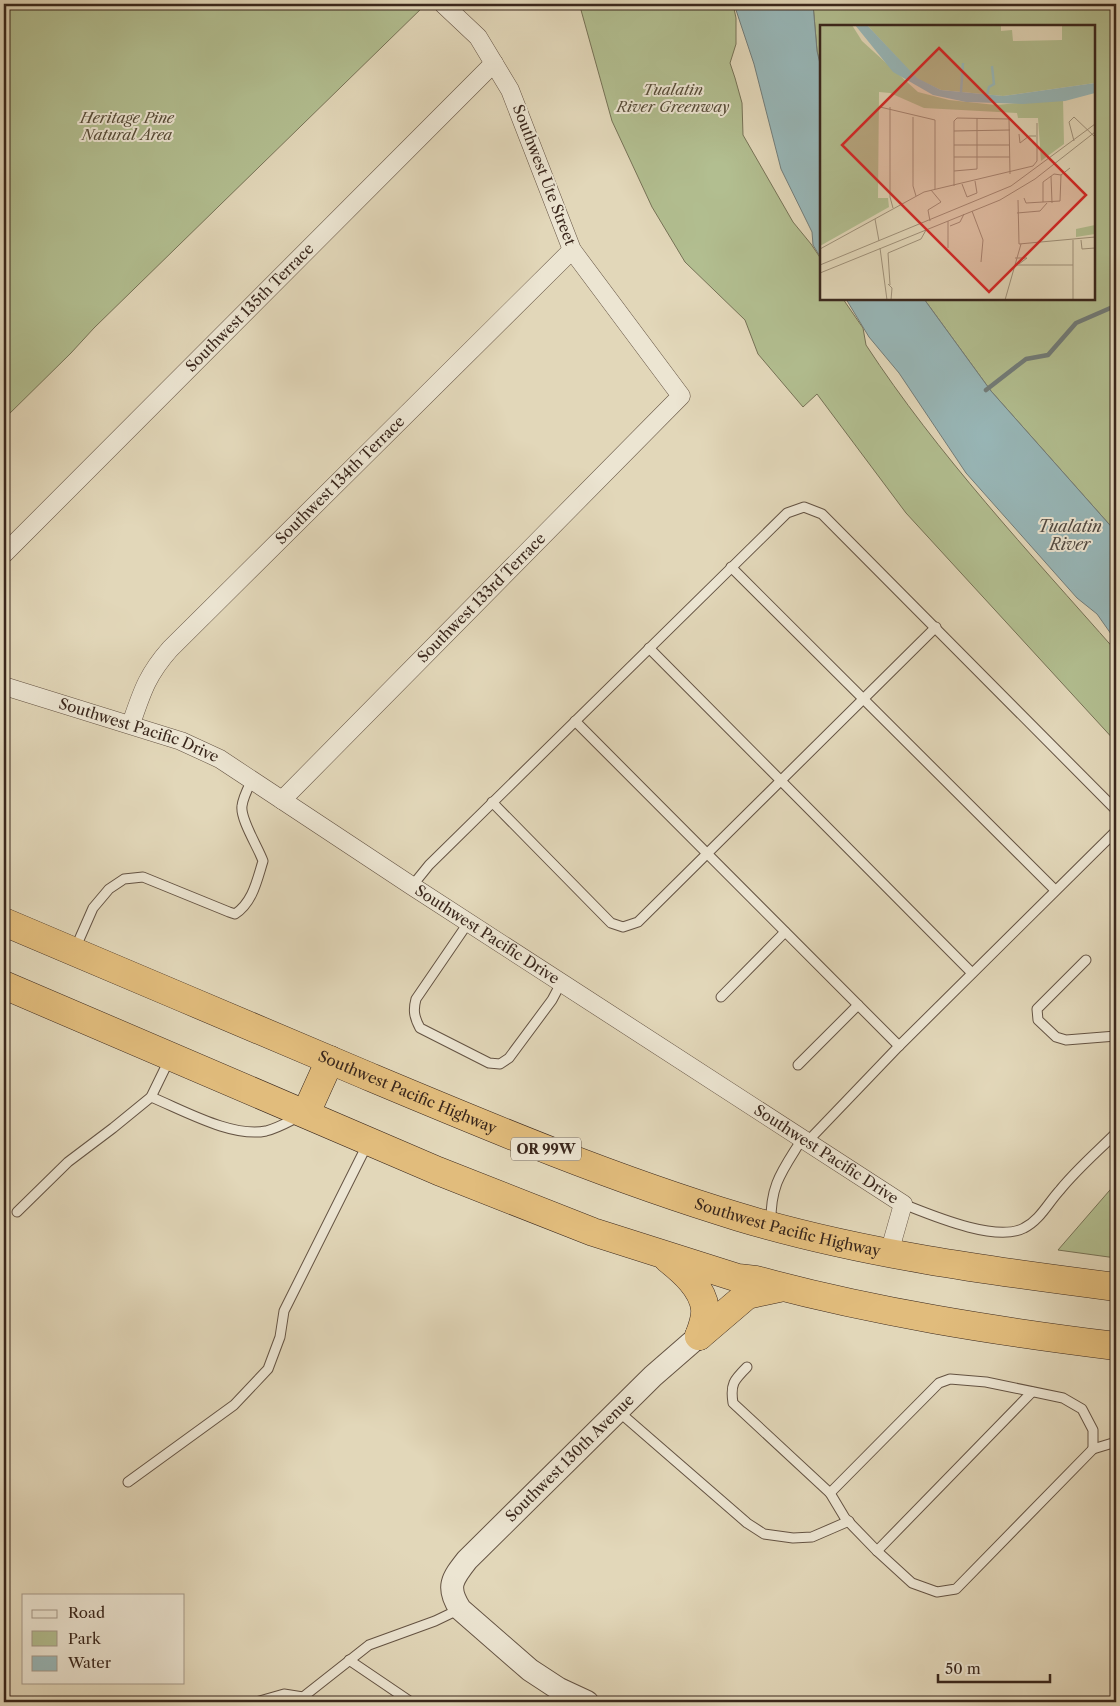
<svg xmlns="http://www.w3.org/2000/svg" width="1120" height="1706" viewBox="0 0 1120 1706" font-family="'Libre Caslon Text',serif">
<style>
.green{fill:#b2be90;stroke:#767256}
.water{fill:#98b7b8;stroke:#727d7a}
.lines{fill:none;stroke-linecap:round;stroke-linejoin:round}
.stream{stroke:#727d7a;stroke-width:4.5}
.service-casing{stroke:#645343;stroke-width:11}
.minor-casing{stroke:#645343;stroke-width:19}
.tertiary-casing{stroke:#645343;stroke-width:24}
.trunk-casing{stroke:#3a271c;stroke-width:29}
.service{stroke:#ece5d2;stroke-width:9}
.minor{stroke:#ece5d2;stroke-width:18}
.tertiary{stroke:#ece5d2;stroke-width:22}
.trunk{stroke:#e1bc7c;stroke-width:28}
.labels{text-anchor:middle;stroke-width:4;stroke-linejoin:round;paint-order:stroke}
.shield{fill:#ece5d2;stroke:#6f6053;stroke-width:1}
.shield-label{font-size:14px;font-weight:bold;fill:#3a271c}
.park-label{font-size:15px;font-style:italic;fill:#584d39;stroke:#ece5d2}
.street-label{font-size:15px;fill:#3a271c;stroke:#ece5d2}
.water-label{font-size:16px;font-style:italic;fill:#524b43;stroke:#ece5d2}
.inset-river{fill:none;stroke:#98b7b8;stroke-width:2.5}
.inset-road{fill:none;stroke:#9f917a;stroke-width:1}
.view{fill:#d62828;fill-opacity:0.15;stroke:#d62828;stroke-width:2.5}
.inset-edge{fill:none;stroke:#3a271c;stroke-width:2.5}
</style>
<rect width="100%" height="100%" fill="#e2d7b9"/>
<filter id="stains"><feTurbulence type="fractalNoise" baseFrequency=".004" numOctaves="4"/><feColorMatrix values="0 0 0 0 .2 0 0 0 0 .09 0 0 0 0 .02 0 0 0 .5 -.17"/></filter>
<radialGradient id="worn" r=".72"><stop offset=".6" stop-color="#630" stop-opacity="0"/><stop offset="1" stop-color="#630" stop-opacity=".3"/></radialGradient>
<g class="green">
<path d="M4 4H426L94 328 71 353 4 419Z"/>
<path d="M581 4H733L736 18V44L730 63 735 78 742 103 743 135 793 222 811 244 821 259V299H843L863 328 866 345C938 455 1029 552 1116 651V742L906 513 817 394 803 407 758 354 745 320 685 262 652 207 612 121 581 10Z"/>
<path d="M813 4H1116V532L991 391 924 299H1094V26H821V68L817 51Z"/>
<path d="M1116 1183V1258L1058 1250Z"/>
</g>
<g class="water">
<path d="M734 4H813L817 51 821 68V258L813 245 812 232 781 169 754 64Z"/>
<path d="M846 299H924L991 391 1116 532V641L1097 614 1077 598 966 473 899 373 869 337Z"/>
</g>
<g class="lines">
<path class="stream" d="M986 390 1026 359 1048 355 1076 323 1115 306 1116 303"/>
<defs>
<g id="service">
<path d="M731 567 1055 890"/>
<path d="M649 648 972 973"/>
<path d="M575 721 899 1046"/>
<path d="M492 802 611 923 623 927 638 922 936 627"/>
<path d="M412 886 429 865 787 513 804 507 822 514 1116 810"/>
<path d="M468 923 416 999C413 1010 414 1017 420 1028L489 1063 500 1064 509 1058 552 1000 561 983"/>
<path d="M75 949 93 908 109 889 124 879 143 877 229 912 235 914C253 902 257 880 263 861 258 847 240 819 242 806 243 797 248 788 252 780"/>
<path d="M1086 960 1037 1009 1038 1020 1056 1037 1066 1040 1116 1036"/>
<path d="M721 997 785 932"/>
<path d="M798 1065 858 1005"/>
<path d="M151 1097C183 1110 232 1138 266 1131 278 1128 288 1122 298 1117"/>
<path d="M807 1142 899 1046 1116 831V828"/>
<path d="M903 1204C931 1215 996 1243 1024 1228 1040 1220 1048 1203 1060 1190 1077 1169 1097 1152 1116 1133"/>
<path d="M17 1212 68 1162 113 1128 151 1097 170 1058"/>
<path d="M771 1223C770 1184 783 1170 802 1139"/>
<path d="M747 1367C734 1380 730 1384 733 1403L830 1493 845 1518 877 1551 912 1583 937 1592 956 1589 1093 1449 1116 1442"/>
<path d="M618 1411 747 1523 764 1534 793 1538 812 1537 849 1521"/>
<path d="M128 1482 234 1405 268 1369 280 1337 284 1311 368 1143"/>
<path d="M830 1493 939 1383 950 1379 986 1382 1063 1398 1082 1409 1093 1430V1449"/>
<path d="M877 1551 1032 1392"/>
<path d="M349 1660 411 1702"/>
<path d="M256 1702 284 1694 303 1697"/>
<path d="M309 1702 303 1697 369 1645 435 1621 460 1609"/>
</g>
<g id="minor">
<path id="s1" d="M4 554 494 63"/>
<path id="s2" d="M4 686 181 741 220 759 412 886 903 1204 889 1253"/>
<path id="s3" d="M131 724C142 692 147 675 170 649L572 250"/>
<path id="s4" d="M282 800 681 396 572 250 510 90 478 37 443 4"/>
</g>
<g id="tertiary">
<path id="s5" d="M587 1702 559 1689 530 1670 460 1609C446 1587 452 1579 467 1560L653 1376 699 1336"/>
</g>
<g id="trunk">
<path id="s6" d="M4 922C124 973 243 1023 363 1074 487 1126 610 1178 739 1217 862 1254 990 1271 1116 1287"/>
<path d="M4 985 438 1171 593 1232 738 1278 756 1280C874 1312 994 1331 1116 1346"/>
<path d="M306 1113 330 1060"/>
<path d="M668 1259C683 1271 703 1288 705 1309 706 1318 702 1328 699 1336"/>
<path d="M699 1336 747 1295 779 1288"/>
</g>
</defs>
<use href="#service" class="service-casing"/>
<use href="#minor" class="minor-casing"/>
<use href="#tertiary" class="tertiary-casing"/>
<use href="#trunk" class="trunk-casing"/>
<use href="#service" class="service"/>
<use href="#minor" class="minor"/>
<use href="#tertiary" class="tertiary"/>
<use href="#trunk" class="trunk"/>
</g>
<g class="labels">
<rect class="shield" x="511" y="1137.5" width="70" height="23" rx="4"/>
<g class="shield-label">
<text x="546" y="1154">OR 99W</text>
</g>
<g class="park-label">
<text x="673" y="95">Tualatin<tspan x="673" dy="17">River Greenway</tspan></text>
<text x="127" y="123">Heritage Pine<tspan x="127" dy="17">Natural Area</tspan></text>
</g>
<g class="street-label">
<text transform="translate(544 175) rotate(69)" y="5">Southwest Ute Street</text>
<text dy="5" stroke="none"><textPath href="#s1" startOffset="348">Southwest 135th Terrace</textPath></text>
<text dy="5" stroke="none"><textPath href="#s3" startOffset="325">Southwest 134th Terrace</textPath></text>
<text dy="5" stroke="none"><textPath href="#s4" startOffset="284">Southwest 133rd Terrace</textPath></text>
<text dy="5" stroke="none"><textPath href="#s2" startOffset="142">Southwest Pacific Drive</textPath></text>
<text dy="5" stroke="none"><textPath href="#s2" startOffset="548">Southwest Pacific Drive</textPath></text>
<text dy="5" stroke="none"><textPath href="#s6" startOffset="438">Southwest Pacific Highway</textPath></text>
<text dy="5" stroke="none"><textPath href="#s2" startOffset="952">Southwest Pacific Drive</textPath></text>
<text dy="5" stroke="none"><textPath href="#s6" startOffset="842">Southwest Pacific Highway</textPath></text>
<text dy="5" stroke="none"><textPath href="#s5" startOffset="358">Southwest 130th Avenue</textPath></text>
</g>
<g class="water-label">
<text x="1070" y="532">Tualatin<tspan x="1070" dy="18">River</tspan></text>
</g>
</g>
<g transform="translate(820 25)">
<rect width="275" height="275" fill="#e2d7b9"/>
<path d="M0 0H32L42 16 98 67 129 75 176 80 243 74 244 119 221 136 218 93H198L197 88 104 83 70 68 59 67 58 173H68L69 182 0 221ZM47 0H181V6L192 5 193 16 242 15V0H275V58L183 71 121 65 97 54ZM275 200V209L256 212V204Z" fill="#b2be90"/>
<path d="M35 0H47L97 53 121 65 183 71 275 58V68L245 76 203 79 146 77 113 70 73 47Z" fill="#98b7b8"/>
<path class="inset-river" d="M141 67 143 38M167 70 169 62 174 59 172 41"/>
<path class="inset-road" d="M60 82 115 95V164M70 82V172L73 183M93 92V161L96 171M134 106 190 105M199 109 200 118 209 111H216M254 116 249 97 254 92 275 112M134 120H190M134 132H190M134 146 157 144V93M231 151 232 178M142 159 147 172 157 168 155 156M134 161V96L137 93 189 94 190 149M204 173 206 178 240 176 241 150 250 143M198 175 199 219 275 212M223 177V157L234 149 241 150M152 186 163 215 161 237M197 188 220 186 227 178M55 194 59 216M110 196 108 185 121 177 111 165M128 196V223M130 201 140 197 144 189M253 215V275M261 215 262 224 275 223M201 219 195 240H253M60 223 67 275M0 224 104 167 213 141 217 136V98M195 233H207L199 239M0 240 191 161 275 99M0 248 180 175 215 154 275 107M68 259 72 263 71 275M70 260 68 228 101 214 106 205M185 275 195 240"/>
<path class="view" d="M119 23 266 170 169 267 22 120Z"/>
<rect width="275" height="275" class="inset-edge"/>
</g>
<rect width="1120" height="1706" fill="none" stroke="#e2d7b9" stroke-width="20"/>
<rect x="5" y="5" width="1110" height="1696" fill="none" stroke="#3a271c" stroke-width="2.5"/>
<rect x="10" y="10" width="1100" height="1686" fill="none" stroke="#3a271c"/>
<rect x="22" y="1594" width="162" height="90" fill="#ece5d2" stroke="#a59989"/>
<rect x="32" y="1610" width="25" height="8" fill="#ece5d2" stroke="#a59989"/>
<text x="68" y="1618" font-size="15" fill="#3a271c">Road</text>
<rect x="32" y="1631" width="25" height="15" fill="#b2be90" stroke="#a59989"/>
<text x="68" y="1644" font-size="15" fill="#3a271c">Park</text>
<rect x="32" y="1656" width="25" height="15" fill="#98b7b8" stroke="#a59989"/>
<text x="68" y="1668" font-size="15" fill="#3a271c">Water</text>
<path d="M938 1674v8h112v-8" fill="none" stroke="#3a271c" stroke-width="2.5"/>
<text x="945" y="1674" font-size="15" fill="#3a271c" stroke="#ece5d2" stroke-width="4" paint-order="stroke">50 m</text>
<rect width="100%" height="100%" filter="url(#stains)"/>
<rect width="100%" height="100%" fill="url(#worn)"/>
</svg>
